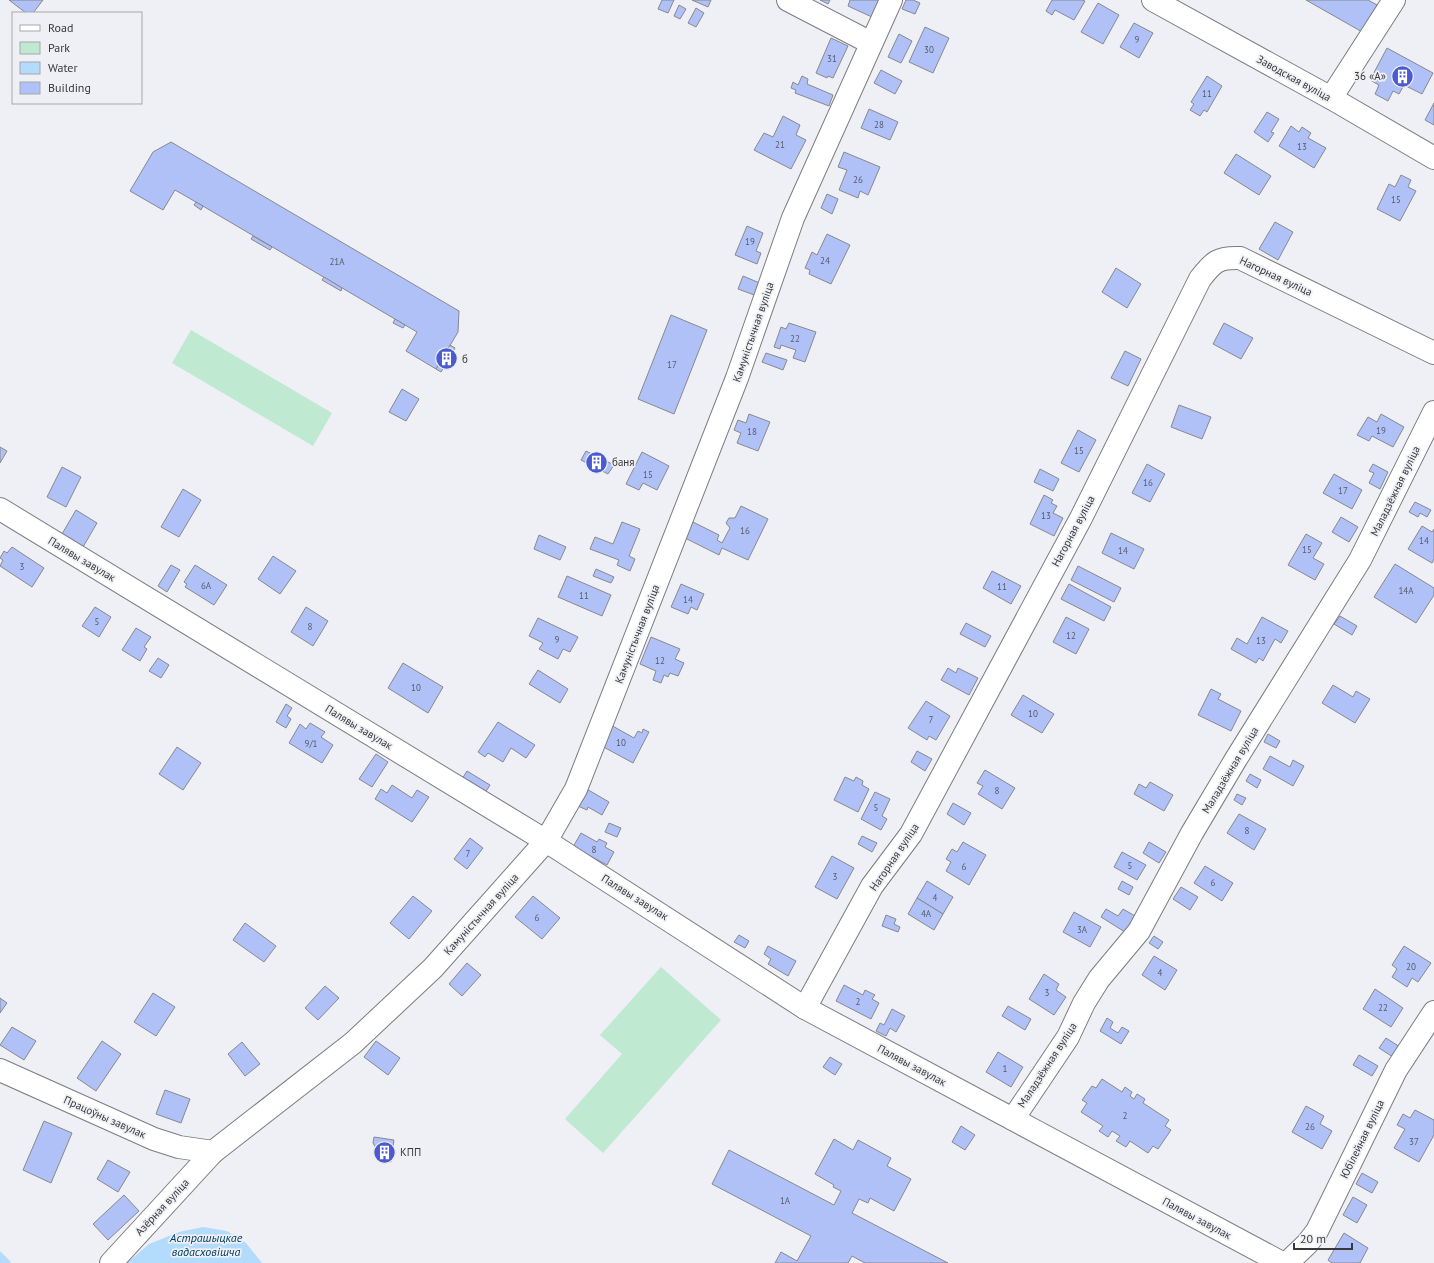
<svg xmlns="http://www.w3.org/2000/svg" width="1434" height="1263" viewBox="0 0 1434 1263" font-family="'PT Sans',sans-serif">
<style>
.green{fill:#bfe9d1}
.water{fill:#b3dbfc}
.building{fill:#afc1f7;stroke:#88898e}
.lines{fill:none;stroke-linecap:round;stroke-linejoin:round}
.minor-casing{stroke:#7c7d82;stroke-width:24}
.minor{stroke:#fff;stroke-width:22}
.labels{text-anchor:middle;stroke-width:3.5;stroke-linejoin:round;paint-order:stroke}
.number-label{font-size:9px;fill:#565b6a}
.poi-label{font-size:11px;fill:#39393b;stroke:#eef0f5;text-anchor:start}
.street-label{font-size:11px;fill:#39393b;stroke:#eef0f5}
.water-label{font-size:12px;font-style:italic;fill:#003f65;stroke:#eef0f5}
</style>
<rect width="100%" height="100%" fill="#eef0f5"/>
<g class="green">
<path d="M191 330 332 413 313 446 172 363Z"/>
<path d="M661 967 721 1020 603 1153 565 1119 622 1054 600 1035Z"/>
</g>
<g class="water">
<path d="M203 1227 227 1231 246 1243 262 1263H127L149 1244 179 1232Z"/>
<path d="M0 1251 11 1262 10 1263H0Z"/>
</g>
<g class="building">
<path d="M9 0H43L33 13H26Z"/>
<path d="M662 0H674L668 13 658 9Z"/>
<path d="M692 0H711L708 7Z"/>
<path d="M820 0H830L828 4Z"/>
<path d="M850 0H882L874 18 848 6Z"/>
<path d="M906 0H913L920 3 915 14 902 9Z"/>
<path d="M1052 0H1082L1085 1 1074 20 1055 10 1052 15 1046 11Z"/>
<path d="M1306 0H1368L1379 6 1364 33Z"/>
<path d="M1098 3 1119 15 1103 44 1081 32Z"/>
<path d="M679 5 686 9 680 19 674 16Z"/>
<path d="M696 8 704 13 696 27 688 23Z"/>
<path d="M1134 23 1153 33 1139 58 1120 47Z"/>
<path d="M925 27 949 38 933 73 909 62Z"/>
<path d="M899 34 912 41 901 63 888 57Z"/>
<path d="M831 38 848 46 833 78 828 76 827 78 816 73Z"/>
<path d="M1387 48 1433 73 1422 94 1404 85 1399 94 1393 91 1388 101 1375 94 1379 85 1370 80Z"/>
<path d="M881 70 902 81 895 94 874 83Z"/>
<path d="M802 76 808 79 807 84 833 95 829 106 795 93 796 90 791 88 793 82 798 85Z"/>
<path d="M1207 76 1222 86 1207 112 1204 110 1200 116 1190 110 1194 104 1191 102Z"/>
<path d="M1434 103V125L1425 120Z"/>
<path d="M869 109 898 122 890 140 861 128Z"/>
<path d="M1267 112 1279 119 1271 132 1274 133 1268 142 1254 132Z"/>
<path d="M783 116 800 125 796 135 806 140 791 169 754 150 764 133 773 137Z"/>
<path d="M1291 126 1299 132 1302 127 1311 133 1308 138 1326 148 1314 168 1279 146Z"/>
<path d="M171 142 459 311 458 332 436 369 406 351 417 332 196 202 175 190 163 210 130 191 153 152Z"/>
<path d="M844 152 880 167 868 195 860 191 858 198 839 190 847 170 838 167Z"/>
<path d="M1236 154 1271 176 1259 195 1224 173Z"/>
<path d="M1401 175 1411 180 1408 187 1416 191 1400 221 1377 209 1389 184 1395 187Z"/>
<path d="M827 194 838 199 832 214 821 208Z"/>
<path d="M196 202 203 206 201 210 194 205Z"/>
<path d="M1275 222 1293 232 1278 260 1259 249Z"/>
<path d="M747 226 763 233 756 251 761 253 757 264 735 255Z"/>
<path d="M827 234 850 245 831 284 809 274 810 270 805 268 812 252 817 255Z"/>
<path d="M253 236 272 247 270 250 251 239Z"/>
<path d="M1116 268 1141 284 1127 308 1102 292Z"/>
<path d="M743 276 762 284 757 296 738 289Z"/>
<path d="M324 277 342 288 341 291 322 280Z"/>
<path d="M671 315 707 330 674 414 638 399Z"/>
<path d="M395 319 405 325 403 328 393 323Z"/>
<path d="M789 323 816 332 805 362 793 358 796 350 781 345 780 349 774 347 781 327 786 329Z"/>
<path d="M1224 323 1253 338 1241 359 1213 344Z"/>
<path d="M450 345 455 348 441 372 436 369Z"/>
<path d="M1125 351 1141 359 1128 386 1111 378Z"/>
<path d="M766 353 787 360 783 370 762 362Z"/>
<path d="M402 389 419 399 406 421 389 412Z"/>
<path d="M1179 405 1211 417 1202 439 1171 427Z"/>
<path d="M749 414 770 422 758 451 737 443 741 433 734 430 738 420 746 423Z"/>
<path d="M1381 414 1404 427 1393 447 1372 436 1369 441 1357 435 1368 417 1377 422Z"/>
<path d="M1078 430 1096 440 1079 472 1061 463Z"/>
<path d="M0 447 7 451 0 463Z"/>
<path d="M586 451 614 465 608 474 581 460Z"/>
<path d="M642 452 669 466 657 490 643 483 639 490 626 484Z"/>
<path d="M1147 464 1165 474 1150 502 1132 493Z"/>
<path d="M1373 464 1388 472 1380 489 1369 483 1374 473 1369 471Z"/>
<path d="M62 467 81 477 66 507 47 497Z"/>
<path d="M1040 469 1059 479 1053 491 1034 482Z"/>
<path d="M1334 474 1362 490 1352 509 1323 493Z"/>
<path d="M183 489 201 500 179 537 161 527Z"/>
<path d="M1044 495 1053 500 1051 503 1057 506 1053 513 1063 518 1054 536 1030 524Z"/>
<path d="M1415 502 1431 510 1427 517 1420 513 1418 517 1409 512Z"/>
<path d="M741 506 768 519 748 560 722 548 719 555 685 538 693 522 719 535 717 540 722 543 730 528 726 523 729 518H735Z"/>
<path d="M76 510 97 523 83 547 62 534Z"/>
<path d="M1341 517 1358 527 1349 542 1332 532Z"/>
<path d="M622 522 640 529 629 556 635 559 630 571 617 565 619 560 590 549 595 537 613 544Z"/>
<path d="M1422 526 1432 532 1434 529V559L1432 563 1408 549Z"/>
<path d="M1111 533 1144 549 1134 569 1102 553Z"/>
<path d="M1306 534 1322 543 1313 558 1324 564 1315 580 1288 565Z"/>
<path d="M539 535 566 547 560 560 534 549Z"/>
<path d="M12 547 44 568 32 587 0 566 3 560 0 558 4 551 7 553Z"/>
<path d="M273 556 296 571 280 594 258 579Z"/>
<path d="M1395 564 1434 588V595L1416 623 1374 597Z"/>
<path d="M171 565 180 570 167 592 158 586Z"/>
<path d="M195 565 227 585 214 605 185 587 187 584 184 582Z"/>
<path d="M1078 566 1121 588 1114 602 1071 580Z"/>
<path d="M596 569 614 577 611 583 593 576Z"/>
<path d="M992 571 1021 586 1011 604 983 588Z"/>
<path d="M567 576 611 595 602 616 558 597Z"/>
<path d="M681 584 704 594 697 610 691 607 688 614 671 607Z"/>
<path d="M1069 584 1111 607 1104 621 1061 599Z"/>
<path d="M95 607 111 617 99 637 82 626Z"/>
<path d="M306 607 328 621 313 646 291 632Z"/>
<path d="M1340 616 1357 626 1352 635 1334 624Z"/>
<path d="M1066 617 1089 629 1076 654 1053 642Z"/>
<path d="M1262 617 1288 631 1281 643 1275 639 1263 661 1259 658 1256 663 1231 649 1237 638 1247 644Z"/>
<path d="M538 618 578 637 570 652 563 649 558 659 539 649 543 643 529 636Z"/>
<path d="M966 623 991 636 985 647 960 634Z"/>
<path d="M136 628 151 637 144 647 147 649 140 661 122 650Z"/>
<path d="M651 637 680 649 675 659 684 663 678 676 670 673 668 677 664 675 661 683 653 680 656 671 640 664Z"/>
<path d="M158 658 169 665 161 678 149 671Z"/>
<path d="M403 663 443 687 428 713 388 688Z"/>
<path d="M948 668 956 673 958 668 978 678 969 695 941 680Z"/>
<path d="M538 670 568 689 560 703 529 684Z"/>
<path d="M1333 685 1353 697 1356 691 1370 699 1355 723 1322 703Z"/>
<path d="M1211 689 1221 694 1218 699 1241 711 1231 731 1198 715Z"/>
<path d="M1023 695 1054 714 1042 733 1011 715Z"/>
<path d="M926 701 950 716 936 740 929 736 927 740 908 728Z"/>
<path d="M286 704 292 708 287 716 291 719 286 728 276 722Z"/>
<path d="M498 722 535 745 526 758 511 748 503 762 488 753 485 757 478 752Z"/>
<path d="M310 723 325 732 321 737 333 745 322 763 289 743 300 724 306 729Z"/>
<path d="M609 724 634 738 638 731 642 733 643 729 649 732 633 763 598 744Z"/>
<path d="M1268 734 1280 741 1276 748 1264 742Z"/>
<path d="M177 747 201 763 183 790 159 774Z"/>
<path d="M917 751 932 759 925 771 911 762Z"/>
<path d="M376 754 388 762 372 787 359 779Z"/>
<path d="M1270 756 1290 767 1293 760 1304 766 1293 786 1263 769Z"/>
<path d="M985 770 1015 788 1002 809 978 794 983 786 977 783Z"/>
<path d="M467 771 490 785 485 793 462 779Z"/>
<path d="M1250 774 1261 780 1257 788 1246 781Z"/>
<path d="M845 777 854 781 856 777 863 781 862 785 869 789 858 812 834 800Z"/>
<path d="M1150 782 1173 795 1164 811 1134 794 1139 784 1146 788Z"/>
<path d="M392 785 412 798 417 790 429 797 412 822 375 799 381 789 387 793Z"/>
<path d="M585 788 609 802 602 815 588 807 587 810 578 806Z"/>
<path d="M875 792 890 799 882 816 887 819 881 830 861 819Z"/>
<path d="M1237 794 1246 798 1242 805 1234 800Z"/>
<path d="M953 803 971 813 964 825 947 814Z"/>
<path d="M1239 814 1266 829 1254 850 1227 833Z"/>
<path d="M609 823 621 828 617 837 605 832Z"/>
<path d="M581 833 597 842 599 839 607 843 605 847 614 852 607 865 573 847Z"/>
<path d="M862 836 877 843 872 852 858 844Z"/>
<path d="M470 838 483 848 467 869 454 859Z"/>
<path d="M963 842 986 855 969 885 946 871 951 862 946 859 952 849 957 852Z"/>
<path d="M1149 842 1166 852 1159 863 1143 853Z"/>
<path d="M1122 852 1146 865 1137 880 1114 867Z"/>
<path d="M832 856 854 868 837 899 815 887Z"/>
<path d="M1205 866 1233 883 1222 901 1194 883Z"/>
<path d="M927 881 953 897 943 914 917 898Z"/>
<path d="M1122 881 1133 887 1129 895 1118 889Z"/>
<path d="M1181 887 1198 897 1190 910 1173 899Z"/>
<path d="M413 896 432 911 409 939 390 923Z"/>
<path d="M533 896 560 918 542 939 515 917Z"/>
<path d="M917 898 943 914 934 930 908 914Z"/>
<path d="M1106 909 1118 916 1123 909 1135 916 1125 932 1101 917Z"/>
<path d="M1074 912 1101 927 1090 947 1063 932Z"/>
<path d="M886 915 896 919 894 924 900 927 898 932 882 926Z"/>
<path d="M245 923 276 946 264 962 233 940Z"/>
<path d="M739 935 749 941 745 948 734 942Z"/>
<path d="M1154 936 1163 942 1158 949 1149 943Z"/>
<path d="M768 946 796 961 788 976 768 964 771 959 764 954Z"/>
<path d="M1404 946 1431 963 1418 982 1412 978 1407 987 1392 977 1397 969 1392 965Z"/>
<path d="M1154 956 1177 970 1165 990 1142 975Z"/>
<path d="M467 963 481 975 462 996 449 984Z"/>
<path d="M1044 974 1059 984 1056 990 1066 997 1054 1015 1029 999Z"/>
<path d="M844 985 863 995 865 990 875 995 872 999 879 1003 871 1019 836 1001Z"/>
<path d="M325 986 339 998 318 1020 305 1008Z"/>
<path d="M1375 989 1403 1008 1391 1027 1363 1009Z"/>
<path d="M153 993 175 1007 156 1036 134 1022Z"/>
<path d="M0 998 7 1003 0 1013Z"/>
<path d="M1008 1006 1031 1019 1025 1030 1002 1016Z"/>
<path d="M892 1009 905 1016 896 1032 890 1028 886 1036 876 1031 880 1023 884 1025Z"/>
<path d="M1107 1018 1113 1022 1110 1028 1118 1033 1122 1027 1129 1031 1121 1044 1100 1031Z"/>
<path d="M12 1027 36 1041 24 1060 0 1045Z"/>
<path d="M1386 1038 1400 1047 1393 1057 1379 1048Z"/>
<path d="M102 1041 121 1054 96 1091 77 1078Z"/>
<path d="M376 1041 400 1058 388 1075 364 1057Z"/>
<path d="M242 1042 260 1064 245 1076 228 1054Z"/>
<path d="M998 1052 1023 1067 1011 1087 986 1072Z"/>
<path d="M1359 1055 1378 1066 1372 1076 1353 1065Z"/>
<path d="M830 1057 842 1064 835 1075 823 1067Z"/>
<path d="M1102 1079 1122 1092 1125 1087 1132 1092 1130 1096 1134 1099 1137 1094 1145 1099 1143 1103 1169 1120 1165 1126 1171 1130 1158 1149 1153 1146 1148 1153 1130 1141 1126 1147 1116 1141 1120 1136 1112 1131 1108 1137 1099 1131 1103 1126 1081 1112 1087 1103 1082 1100 1092 1086 1096 1088Z"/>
<path d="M165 1090 190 1099 181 1123 156 1114Z"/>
<path d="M1306 1106 1324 1116 1320 1124 1332 1131 1322 1149 1292 1132Z"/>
<path d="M1415 1110 1434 1120V1135L1419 1162 1394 1148 1405 1129 1397 1125 1403 1114 1410 1118Z"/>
<path d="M44 1121 72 1133 51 1183 23 1170Z"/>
<path d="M961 1126 975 1135 965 1150 952 1142Z"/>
<path d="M374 1137 394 1140 391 1162 383 1160 373 1143Z"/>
<path d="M834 1139 853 1150 858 1140 891 1158 887 1166 911 1179 894 1211 870 1198 868 1203 859 1199 852 1213 948 1263H865L852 1256 848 1263H775L781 1252 797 1261 811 1236 712 1184 729 1150 834 1205 841 1191 833 1187 834 1185 815 1174Z"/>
<path d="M108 1160 130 1172 118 1192 97 1179Z"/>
<path d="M1362 1173 1378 1182 1372 1193 1356 1184Z"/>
<path d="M124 1195 139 1211 108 1240 93 1224Z"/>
<path d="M1353 1197 1367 1205 1357 1223 1343 1215Z"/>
<path d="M1344 1233 1368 1248 1360 1263H1332L1328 1260Z"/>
</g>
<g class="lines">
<defs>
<g id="minor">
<path d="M788 0 871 43"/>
<path d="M1153 0 1331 98 1434 158"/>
<path d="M1331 98 1394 0"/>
<path d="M0 509 546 841 805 1008 1282 1263"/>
<path d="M805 1008 872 886 911 834 1081 518 1200 279C1213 262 1218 257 1240 258L1434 353"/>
<path d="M0 1070 154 1139 179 1147 213 1152"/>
<path d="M1013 1119 1068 1037 1084 1003 1099 979 1139 931 1192 833 1236 759 1360 560 1434 412"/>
<path d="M111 1263 213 1152 353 1043 433 968 546 841 576 789 737 378 793 218 891 0"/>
<path d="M1287 1263 1307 1244 1317 1231 1396 1070 1434 1012"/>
</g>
</defs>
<use href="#minor" class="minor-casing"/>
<use href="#minor" class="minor"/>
</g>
<defs>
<symbol id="building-disc" viewBox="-11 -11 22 22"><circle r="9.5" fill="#4c5acf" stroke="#eef0f5"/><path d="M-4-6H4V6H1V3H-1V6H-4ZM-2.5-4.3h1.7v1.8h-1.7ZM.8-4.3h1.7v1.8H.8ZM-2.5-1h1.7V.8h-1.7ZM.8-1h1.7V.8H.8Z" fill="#fff"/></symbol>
</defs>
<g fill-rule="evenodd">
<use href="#building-disc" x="1390" y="64" width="25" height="25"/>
<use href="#building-disc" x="434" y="346" width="25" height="25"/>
<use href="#building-disc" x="584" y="450" width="25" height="25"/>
<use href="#building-disc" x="372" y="1140" width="25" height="25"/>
</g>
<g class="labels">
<g class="number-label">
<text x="1137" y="43">9</text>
<text x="929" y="53">30</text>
<text x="832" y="62">31</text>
<text x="1207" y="97">11</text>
<text x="879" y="128">28</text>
<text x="780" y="148">21</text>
<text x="1302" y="150">13</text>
<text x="858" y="183">26</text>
<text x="1396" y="203">15</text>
<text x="750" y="245">19</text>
<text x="825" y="264">24</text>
<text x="337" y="265">21А</text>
<text x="795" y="342">22</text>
<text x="672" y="368">17</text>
<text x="1381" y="434">19</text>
<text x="752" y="435">18</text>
<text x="1079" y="454">15</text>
<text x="648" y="478">15</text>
<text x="1148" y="486">16</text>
<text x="1343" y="494">17</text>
<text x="1046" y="519">13</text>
<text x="745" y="534">16</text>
<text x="1424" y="544">14</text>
<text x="1307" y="553">15</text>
<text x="1123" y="554">14</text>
<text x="22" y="570">3</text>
<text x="206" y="589">6А</text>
<text x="1002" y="590">11</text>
<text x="1406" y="594">14А</text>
<text x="584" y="599">11</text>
<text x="688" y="603">14</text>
<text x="97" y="625">5</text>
<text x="310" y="630">8</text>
<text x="1071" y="639">12</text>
<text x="557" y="643">9</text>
<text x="1261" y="644">13</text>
<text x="660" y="664">12</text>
<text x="416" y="691">10</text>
<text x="1033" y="717">10</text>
<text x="931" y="723">7</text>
<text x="621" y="746">10</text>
<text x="311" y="747">9/1</text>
<text x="997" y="794">8</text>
<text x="876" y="811">5</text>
<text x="1247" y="834">8</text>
<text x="594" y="853">8</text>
<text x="468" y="857">7</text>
<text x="1130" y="869">5</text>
<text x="964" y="870">6</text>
<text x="835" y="880">3</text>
<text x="1213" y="886">6</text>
<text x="935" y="901">4</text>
<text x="926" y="917">4А</text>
<text x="537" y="921">6</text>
<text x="1082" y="933">3А</text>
<text x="1411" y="970">20</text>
<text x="1160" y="976">4</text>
<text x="1047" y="996">3</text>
<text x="858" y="1005">2</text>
<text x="1383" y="1011">22</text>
<text x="1005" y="1072">1</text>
<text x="1125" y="1119">2</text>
<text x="1310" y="1130">26</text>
<text x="1414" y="1145">37</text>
<text x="785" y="1204">1А</text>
</g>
<g class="poi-label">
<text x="1386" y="80" text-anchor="end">36 «А»</text>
<text x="462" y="363">б</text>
<text x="612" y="466">баня</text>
<text x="400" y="1156">КПП</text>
</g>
<g class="street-label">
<text transform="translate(1294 78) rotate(29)" y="4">Заводская вуліца</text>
<text transform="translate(1276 276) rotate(25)" y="4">Нагорная вуліца</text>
<text transform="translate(753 332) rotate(-71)" y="4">Камуністычная вуліца</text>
<text transform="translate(1395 491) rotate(-64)" y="4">Маладзёжная вуліца</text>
<text transform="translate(1073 531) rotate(-62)" y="4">Нагорная вуліца</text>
<text transform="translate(82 559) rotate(31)" y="4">Палявы завулак</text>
<text transform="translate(637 634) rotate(-69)" y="4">Камуністычная вуліца</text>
<text transform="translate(359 727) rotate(31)" y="4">Палявы завулак</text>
<text transform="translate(1230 770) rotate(-59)" y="4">Маладзёжная вуліца</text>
<text transform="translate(894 857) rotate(-56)" y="4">Нагорная вуліца</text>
<text transform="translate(635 897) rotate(32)" y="4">Палявы завулак</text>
<text transform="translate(481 914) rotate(-48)" y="4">Камуністычная вуліца</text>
<text transform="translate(912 1065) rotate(28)" y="4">Палявы завулак</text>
<text transform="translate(1047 1065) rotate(-57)" y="4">Маладзёжная вуліца</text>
<text transform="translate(105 1117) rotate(24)" y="4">Працоўны завулак</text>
<text transform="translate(1362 1139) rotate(-64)" y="4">Юбілейная вуліца</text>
<text transform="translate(162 1207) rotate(-47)" y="4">Азёрная вуліца</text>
<text transform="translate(1197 1218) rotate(28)" y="4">Палявы завулак</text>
</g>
<g class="water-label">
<text x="206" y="1242">Астрашыцкае<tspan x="206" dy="14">вадасховішча</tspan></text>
</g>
</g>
<rect x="12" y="12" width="130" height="92" fill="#eef0f5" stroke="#a6a7ab"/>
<rect x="20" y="25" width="20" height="6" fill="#ffffff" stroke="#a6a7ab"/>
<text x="48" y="32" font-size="12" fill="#39393b">Road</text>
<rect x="20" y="42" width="20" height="12" fill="#bfe9d1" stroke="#a6a7ab"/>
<text x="48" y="52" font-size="12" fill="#39393b">Park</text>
<rect x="20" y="62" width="20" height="12" fill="#b3dbfc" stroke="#a6a7ab"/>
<text x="48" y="72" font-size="12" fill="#39393b">Water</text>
<rect x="20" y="82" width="20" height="12" fill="#afc1f7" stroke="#a6a7ab"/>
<text x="48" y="92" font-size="12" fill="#39393b">Building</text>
<path d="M1294 1243v6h58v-6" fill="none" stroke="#39393b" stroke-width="2"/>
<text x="1300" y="1243" font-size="12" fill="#39393b" stroke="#eef0f5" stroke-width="3" paint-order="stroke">20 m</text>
</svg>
